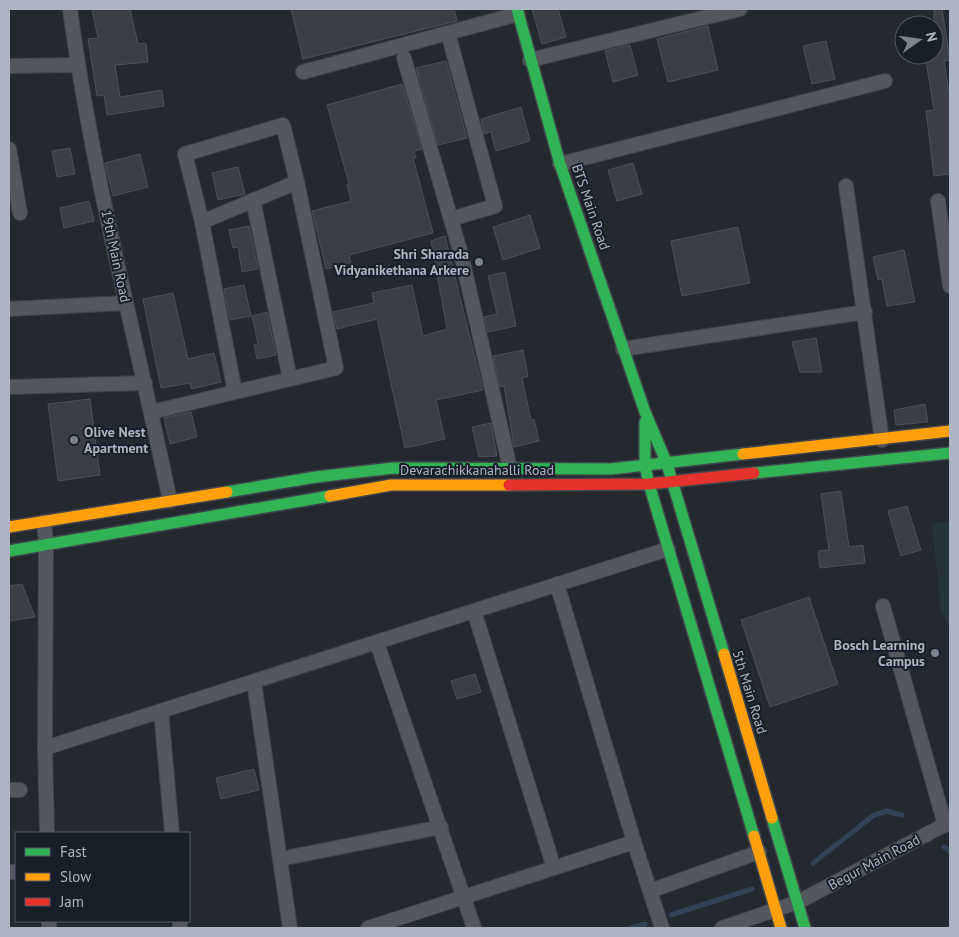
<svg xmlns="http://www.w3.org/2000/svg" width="959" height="937" viewBox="0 0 959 937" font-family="'PT Sans',sans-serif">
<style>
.green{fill:#253436}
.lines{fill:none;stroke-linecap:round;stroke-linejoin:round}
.stream{stroke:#334156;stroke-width:5}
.building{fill:#3b3e44;stroke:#4c5058}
.street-casing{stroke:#404349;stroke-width:16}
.fast-casing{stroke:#41454c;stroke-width:14}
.slow-casing{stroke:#41454c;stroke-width:14}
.jam-casing{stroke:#41454c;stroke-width:14}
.street{stroke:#54575e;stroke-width:14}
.fast{stroke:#30b455;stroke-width:11}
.slow{stroke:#ff9f0a;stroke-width:11}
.jam{stroke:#e5322d;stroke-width:11}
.poi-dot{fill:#7d838f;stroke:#191f29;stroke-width:2}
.labels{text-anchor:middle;stroke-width:4;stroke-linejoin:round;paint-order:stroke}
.street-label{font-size:14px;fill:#adb4c2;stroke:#191f29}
.poi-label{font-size:14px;font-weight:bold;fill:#adb4c2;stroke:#191f29;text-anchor:end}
</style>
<rect width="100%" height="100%" fill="#24282f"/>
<path class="green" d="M950 522V629L941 611 932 524Z"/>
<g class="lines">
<g class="stream">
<path d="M944 847 950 851"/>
<path d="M813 863 874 815 887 811 902 815"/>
<path d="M671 915 752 889"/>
<path d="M631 928 645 924"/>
</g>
</g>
<g class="building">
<path d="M92 9H130L138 44 146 43 148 62 115 65 120 97 162 90 164 106 107 115 104 95 97 96 88 39 98 38Z"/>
<path d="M291 9H454L457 21 303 59Z"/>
<path d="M532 9H558L566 37 542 44Z"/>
<path d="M934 9H942L950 60 944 61 950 99V174L934 176 926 111 934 110 925 55H934Z"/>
<path d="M708 26 718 70 668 82 657 39Z"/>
<path d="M826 41 835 79 812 84 803 46Z"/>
<path d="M630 45 638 75 613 82 605 51Z"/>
<path d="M446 61 467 138 438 145 416 68Z"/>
<path d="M402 84 422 149 414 151 416 158H413L433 233 349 255 351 263 326 269 312 211 351 201 347 185 349 184 327 105Z"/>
<path d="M521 107 530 141 496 151 491 132 484 134 481 119Z"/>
<path d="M70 148 75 174 57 177 52 151Z"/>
<path d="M140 154 148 187 113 196 105 163Z"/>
<path d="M633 163 642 194 617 201 608 170Z"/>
<path d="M238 167 245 194 218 200 212 173Z"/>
<path d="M89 201 94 221 64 228 60 208Z"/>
<path d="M530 215 540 248 503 260 493 227Z"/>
<path d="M249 226 258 269 242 272 238 247 233 248 229 230Z"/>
<path d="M738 227 750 283 682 296 671 241Z"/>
<path d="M445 236 483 390 436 400 445 439 405 448 377 319 337 329 333 312 374 303 372 293 412 285 423 336 447 329 431 241Z"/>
<path d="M904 250 915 302 887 306 882 279 878 280 873 257Z"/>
<path d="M505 272 516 326 488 332 484 317 497 314 488 276Z"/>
<path d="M244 285 251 316 230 320 224 289Z"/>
<path d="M173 293 188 359 214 353 221 382 191 389 190 383 161 388 143 299Z"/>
<path d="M267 312 276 355 257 359 254 345 258 344 252 316Z"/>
<path d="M816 338 822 372H800L792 342Z"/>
<path d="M523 350 528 376 522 378 531 420 534 419 539 441 514 447 504 386 500 387 493 356Z"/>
<path d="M90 399 100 475 58 481 48 404Z"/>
<path d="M925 404 928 422 896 425 894 410Z"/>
<path d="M191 412 197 437 170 444 164 418Z"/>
<path d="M491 423 497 456 479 457 472 427Z"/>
<path d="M841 491 849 547 863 545 865 563 820 568 818 551 829 550 821 494Z"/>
<path d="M907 506 921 550 901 556 888 511Z"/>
<path d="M22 584 35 617 9 621V586Z"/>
<path d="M809 597 838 684 770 707 741 620Z"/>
<path d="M475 674 481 692 457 699 451 681Z"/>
<path d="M254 769 259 790 221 799 216 778Z"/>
</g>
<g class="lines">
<defs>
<g id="street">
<path d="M70 9C92 175 136 337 170 501"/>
<path d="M448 33 495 206 451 219"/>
<path d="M404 58 461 254 510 468"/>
<path d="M530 60 740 9"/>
<path d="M9 66 77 65"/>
<path d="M303 72 518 14"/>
<path d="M9 149 20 213"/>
<path d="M560 164 885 81"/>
<path d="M846 186 882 440"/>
<path d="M253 200 290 379"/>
<path d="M938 201 950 286"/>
<path d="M202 222 297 182"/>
<path d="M9 309 126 303"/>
<path d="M623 349 865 312"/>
<path d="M9 387 145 383"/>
<path d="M152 412 336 368 297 182 283 125 185 154 202 222 235 392"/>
<path d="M44 522 46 543 45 748 47 833"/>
<path d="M557 584 634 842 662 928"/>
<path d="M883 606 945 825"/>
<path d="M474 611 554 868"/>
<path d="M377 643 474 928"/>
<path d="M254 682 290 928"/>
<path d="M161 711 172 833"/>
<path d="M45 748 668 549"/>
<path d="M9 790H20"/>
<path d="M280 859 441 827"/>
<path d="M9 872H16"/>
<path d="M650 891 759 852"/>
<path d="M49 921V928"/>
<path d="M180 921V928"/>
<path d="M368 928 634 842"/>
<path d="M722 928 798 902 950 822"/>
</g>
<g id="fast">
<path d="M517 9 560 164 645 412 667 464 724 654"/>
<path d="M645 422V466L649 484 754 836"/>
<path d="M754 473 950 453"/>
<path d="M227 492 316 477 393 468 611 469 743 454"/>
<path d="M9 551 330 496"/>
<path d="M772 818 805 928"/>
</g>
<g id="slow">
<path d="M743 454 950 431"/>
<path d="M330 496 391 485H509"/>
<path d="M9 527 227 492"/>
<path d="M724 654 772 818"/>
<path d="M754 836 781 928"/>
</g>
<path id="jam" d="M509 485 649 484 754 473"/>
</defs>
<use href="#street" class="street-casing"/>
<use href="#fast" class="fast-casing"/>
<use href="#slow" class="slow-casing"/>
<use href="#jam" class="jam-casing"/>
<use href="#street" class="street"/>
<use href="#fast" class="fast"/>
<use href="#slow" class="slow"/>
<use href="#jam" class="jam"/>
</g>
<g class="poi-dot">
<circle cx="479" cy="262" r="5"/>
<circle cx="74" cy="440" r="5"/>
<circle cx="935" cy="653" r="5"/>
</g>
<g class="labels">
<g class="street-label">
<text transform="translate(591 207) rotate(71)" y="5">BTS Main Road</text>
<text transform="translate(116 256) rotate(78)" y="5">19th Main Road</text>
<text x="477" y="475">Devarachikkanahalli Road</text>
<text transform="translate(750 692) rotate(73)" y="5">5th Main Road</text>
<text transform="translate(874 862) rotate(-28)" y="5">Begur Main Road</text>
</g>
<g class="poi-label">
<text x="469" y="259">Shri Sharada<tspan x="469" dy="16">Vidyanikethana Arkere</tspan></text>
<text x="84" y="437" text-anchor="start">Olive Nest<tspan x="84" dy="16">Apartment</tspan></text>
<text x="925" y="650">Bosch Learning<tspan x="925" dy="16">Campus</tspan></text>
</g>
</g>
<rect width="959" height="937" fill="none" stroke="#adb4c2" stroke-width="20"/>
<rect x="15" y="832" width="175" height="90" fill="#191f29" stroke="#545b66"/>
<rect x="25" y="848" width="25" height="8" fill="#30b455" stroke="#545b66"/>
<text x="60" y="857" font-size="15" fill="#adb4c2">Fast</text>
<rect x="25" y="873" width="25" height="8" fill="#ff9f0a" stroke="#545b66"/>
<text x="60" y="882" font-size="15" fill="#adb4c2">Slow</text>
<rect x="25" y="898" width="25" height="8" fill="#e5322d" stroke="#545b66"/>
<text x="60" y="907" font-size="15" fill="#adb4c2">Jam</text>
<g transform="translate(919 40) rotate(76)"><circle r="24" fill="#191f29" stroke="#545b66"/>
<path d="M0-4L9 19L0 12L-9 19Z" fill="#7d838f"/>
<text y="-8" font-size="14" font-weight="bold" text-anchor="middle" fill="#adb4c2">N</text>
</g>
</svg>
